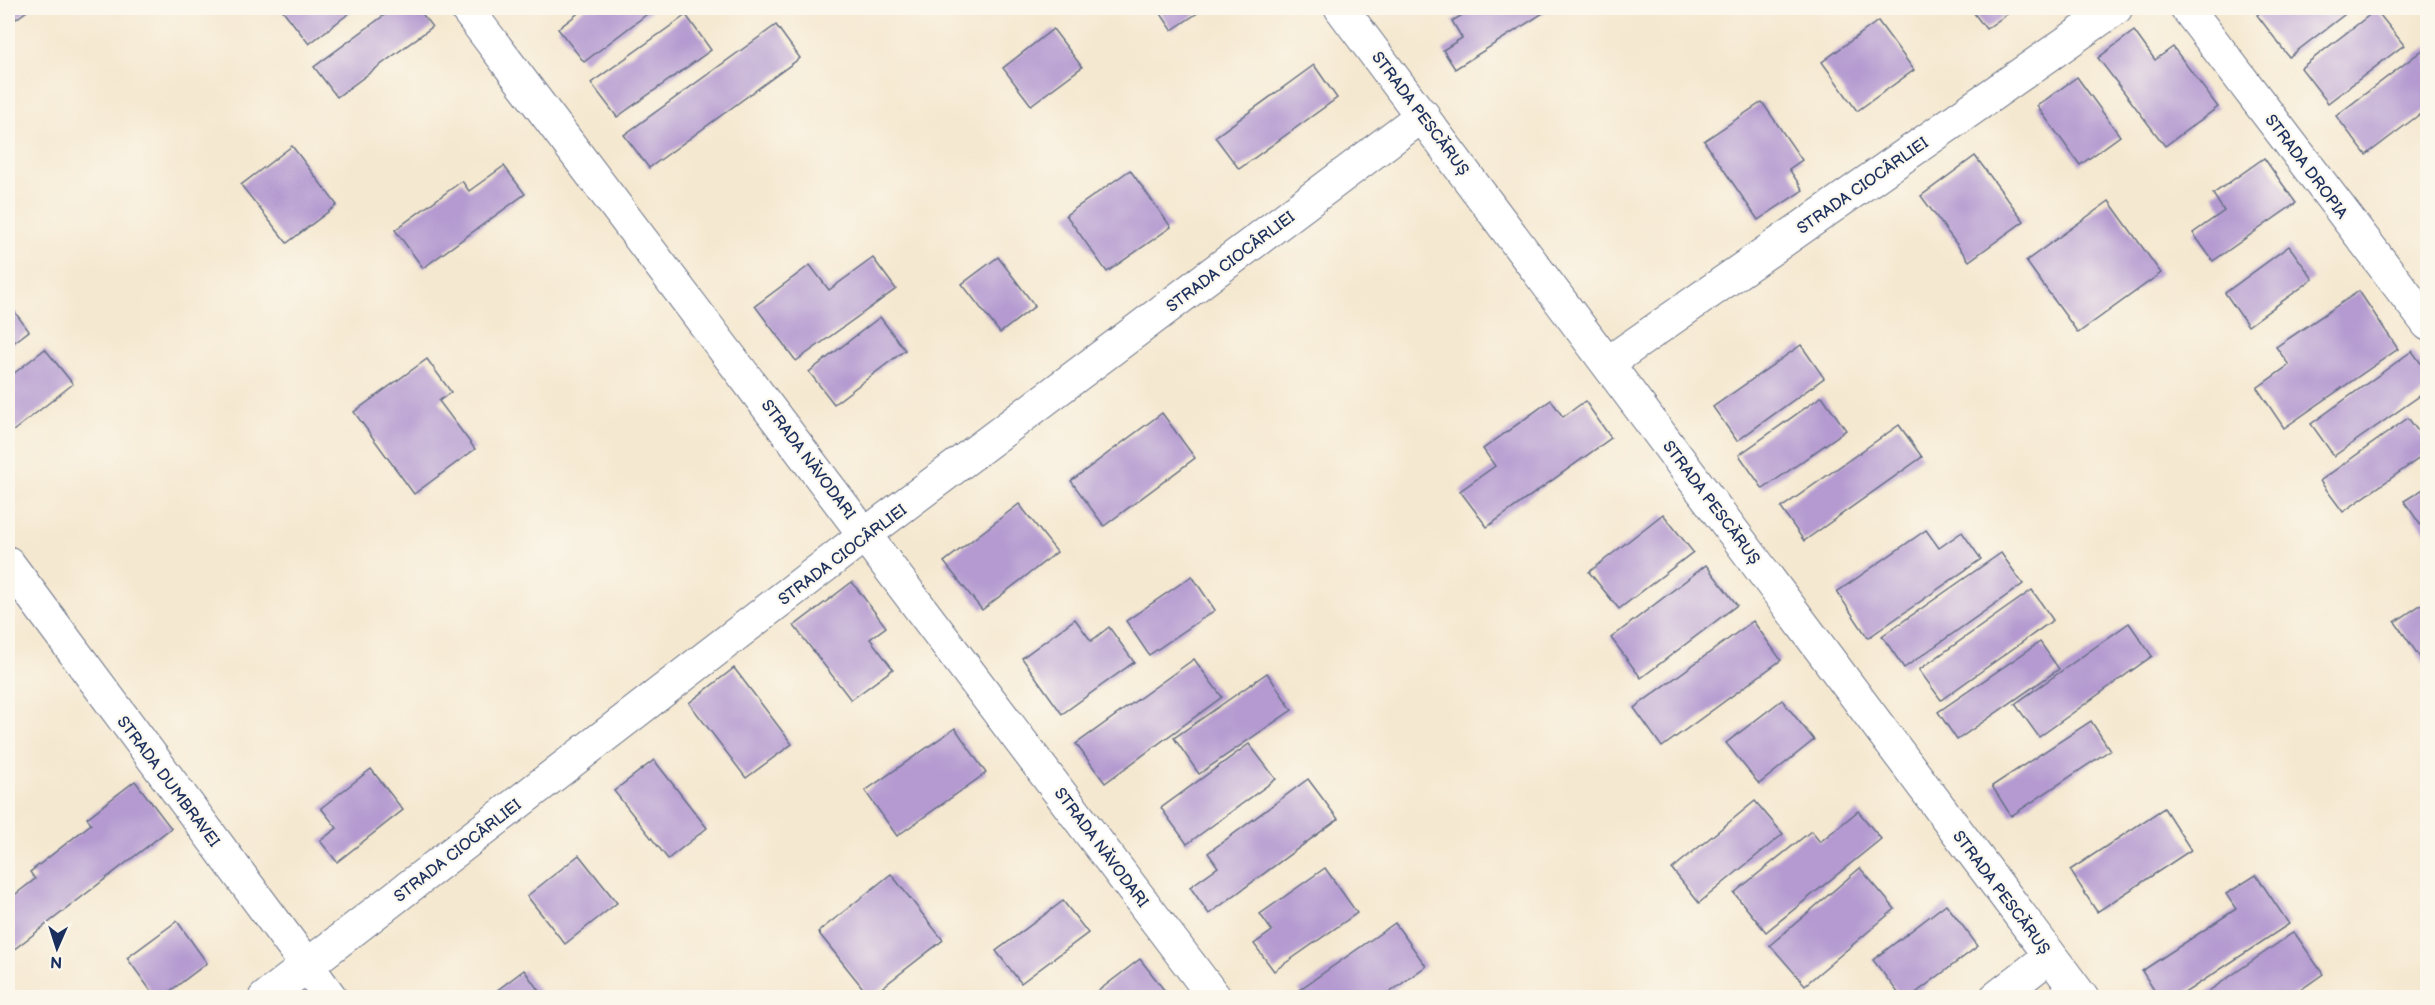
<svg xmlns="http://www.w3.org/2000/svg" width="2435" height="1005" viewBox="0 0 2435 1005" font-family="'Balsamiq Sans',sans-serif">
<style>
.building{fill:#b49ad0}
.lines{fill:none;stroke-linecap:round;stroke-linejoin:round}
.minor-casing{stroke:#677086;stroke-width:35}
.minor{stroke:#fff;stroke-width:33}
.labels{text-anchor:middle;stroke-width:4.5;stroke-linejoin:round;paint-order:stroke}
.street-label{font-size:16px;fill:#1b2f5e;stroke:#fbf7ec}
</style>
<rect width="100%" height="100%" fill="#fbf7ec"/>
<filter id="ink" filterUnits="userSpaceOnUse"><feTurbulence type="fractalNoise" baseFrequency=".0167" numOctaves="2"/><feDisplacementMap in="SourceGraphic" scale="12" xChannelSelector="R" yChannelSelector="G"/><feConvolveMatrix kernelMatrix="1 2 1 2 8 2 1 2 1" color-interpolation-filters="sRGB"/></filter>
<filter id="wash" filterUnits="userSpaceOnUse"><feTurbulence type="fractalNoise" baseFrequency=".008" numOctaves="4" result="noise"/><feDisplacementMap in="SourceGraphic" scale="24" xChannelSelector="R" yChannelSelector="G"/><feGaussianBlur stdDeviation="1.35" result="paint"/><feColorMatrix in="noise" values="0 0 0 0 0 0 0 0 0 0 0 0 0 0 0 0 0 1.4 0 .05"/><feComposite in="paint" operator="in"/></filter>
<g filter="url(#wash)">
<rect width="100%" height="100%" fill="#f5e8d0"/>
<g id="blocks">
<g class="building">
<path d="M8 8H31L16 19Z"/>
<path d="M281 8H356L309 44Z"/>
<path d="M394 8H418L432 27 337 97 314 67Z"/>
<path d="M585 8H655L584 62 558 29Z"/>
<path d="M1157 8H1205L1172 30Z"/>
<path d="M1474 8H1551L1455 69 1443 50 1462 38 1452 21Z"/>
<path d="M1970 8H2016L1986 29Z"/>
<path d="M2266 8H2353L2289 57 2257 15Z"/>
<path d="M2376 10 2404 45 2328 103 2301 68Z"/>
<path d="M686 15 711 50 617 117 591 83Z"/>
<path d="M1878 21 1914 70 1857 111 1822 62Z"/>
<path d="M776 25 800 58 649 168 624 135Z"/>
<path d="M1053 29 1082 67 1031 105 1003 68Z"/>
<path d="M2134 31 2155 60 2173 47 2218 107 2165 146 2098 58Z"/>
<path d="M2428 46V108L2366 155 2336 116Z"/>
<path d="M1314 65 1337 98 1239 169 1215 137Z"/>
<path d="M2077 77 2120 136 2080 165 2037 106Z"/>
<path d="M1762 102 1802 160 1789 169 1803 190 1758 220 1704 141Z"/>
<path d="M292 146 337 205 287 243 241 185Z"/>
<path d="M1975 156 2024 221 1969 261 1921 196Z"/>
<path d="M2264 158 2296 203 2213 261 2193 233 2224 211 2213 194Z"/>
<path d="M504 166 525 194 423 268 395 230 462 181 469 191Z"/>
<path d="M1130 170 1171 227 1107 272 1066 215Z"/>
<path d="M2109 201 2161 273 2078 333 2026 261Z"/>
<path d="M2289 246 2313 279 2248 326 2225 293Z"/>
<path d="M998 257 1035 306 1000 333 962 284Z"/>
<path d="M873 258 896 289 796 361 755 306 810 265 829 290Z"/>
<path d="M2359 291 2398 349 2284 428 2257 388 2289 365 2276 347Z"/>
<path d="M8 303 29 331 8 347Z"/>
<path d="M880 317 905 350 834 404 809 372Z"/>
<path d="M1801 345 1824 378 1737 441 1713 407Z"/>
<path d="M45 349 73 384 8 435V378Z"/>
<path d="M2412 351 2428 373V390L2334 456 2311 424Z"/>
<path d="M427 359 451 392 439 401 475 449 414 494 354 412Z"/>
<path d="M1822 396 1846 430 1763 489 1739 455Z"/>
<path d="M1551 400 1563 417 1585 401 1611 438 1487 527 1460 491 1495 466 1483 449Z"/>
<path d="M1162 413 1195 458 1104 526 1071 481Z"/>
<path d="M2408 418 2428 444V452L2343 512 2320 481Z"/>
<path d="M1899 425 1922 457 1804 541 1781 508Z"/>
<path d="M2428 486V536L2404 501Z"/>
<path d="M1019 504 1057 552 982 610 944 562Z"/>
<path d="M1663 514 1693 552 1619 609 1589 572Z"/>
<path d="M1926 530 1939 548 1962 532 1981 559 1868 638 1837 592Z"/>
<path d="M2001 553 2023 584 1904 668 1882 636Z"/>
<path d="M1706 565 1737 605 1641 678 1611 638Z"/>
<path d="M1192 576 1215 610 1149 655 1126 621Z"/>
<path d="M852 582 886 627 870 639 893 669 851 700 794 626Z"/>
<path d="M2032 590 2053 620 1941 700 1919 670Z"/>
<path d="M2428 600V669L2395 622Z"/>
<path d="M1075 619 1091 641 1109 627 1134 662 1062 714 1022 658Z"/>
<path d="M1753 621 1781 660 1662 747 1634 708Z"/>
<path d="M2129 623 2152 656 2039 737 2015 704Z"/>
<path d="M2040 642 2059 669 1957 740 1938 712Z"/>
<path d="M1194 659 1222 697 1105 783 1076 744Z"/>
<path d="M734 668 792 744 746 778 689 703Z"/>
<path d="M1267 673 1292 710 1199 774 1174 738Z"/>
<path d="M1782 700 1814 740 1759 784 1726 743Z"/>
<path d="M2091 721 2110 750 2011 816 1992 786Z"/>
<path d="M955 728 986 773 897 836 865 791Z"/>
<path d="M1249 744 1276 779 1187 844 1161 808Z"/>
<path d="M654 760 707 828 668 859 614 791Z"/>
<path d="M371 769 403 810 337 862 320 841 337 828 321 808Z"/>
<path d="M1308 779 1338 819 1209 914 1190 887 1218 867 1208 853Z"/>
<path d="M135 781 171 828 8 954V900L35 879 30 872 91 824 87 818Z"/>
<path d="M1755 801 1783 834 1699 903 1672 869Z"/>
<path d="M2164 808 2191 850 2097 912 2070 870Z"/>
<path d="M1858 811 1881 839 1766 932 1734 893 1811 831 1820 842Z"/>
<path d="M579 855 617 903 565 944 527 896Z"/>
<path d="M1325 868 1357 913 1274 971 1254 944 1272 931 1260 914Z"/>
<path d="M1860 868 1895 909 1805 985 1770 945Z"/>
<path d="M891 874 943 940 870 997 818 932Z"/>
<path d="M2256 875 2289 924 2177 998H2159L2142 971 2236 909 2226 894Z"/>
<path d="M1063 901 1088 933 1021 983 996 951Z"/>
<path d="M1946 904 1978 946 1909 998H1902L1873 960Z"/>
<path d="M177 921 207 963 161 998H156L127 958Z"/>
<path d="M1395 923 1426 966 1382 998H1304L1299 990Z"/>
<path d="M2294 932 2323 974 2289 998H2199Z"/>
<path d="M1140 959 1168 995 1165 998H1089Z"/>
<path d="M524 970 544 998H487Z"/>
</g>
</g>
</g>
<g filter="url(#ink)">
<use href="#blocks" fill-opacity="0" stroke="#677086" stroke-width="1.5"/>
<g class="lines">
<defs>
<g id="minor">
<path d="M466 8 1215 998"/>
<path d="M1341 8 2082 998"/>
<path d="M2187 8 2428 324"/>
<path d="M1608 363 2116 8"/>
<path d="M8 563 331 998"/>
<path d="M265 998 866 534 1423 115"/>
<path d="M1996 998 2050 956"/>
</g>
</defs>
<use href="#minor" class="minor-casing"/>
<use href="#minor" class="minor"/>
</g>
</g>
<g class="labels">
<g class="street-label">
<text transform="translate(1421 113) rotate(53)" y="6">STRADA PESCĂRUȘ</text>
<text transform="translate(2307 166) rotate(53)" y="6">STRADA DROPIA</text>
<text transform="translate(1862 185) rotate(-35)" y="6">STRADA CIOCÂRLIEI</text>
<text transform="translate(1230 261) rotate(-37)" y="6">STRADA CIOCÂRLIEI</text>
<text transform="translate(809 459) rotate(53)" y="6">STRADA NĂVODARI</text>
<text transform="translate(1712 502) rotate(53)" y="6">STRADA PESCĂRUȘ</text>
<text transform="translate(842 554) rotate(-37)" y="6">STRADA CIOCÂRLIEI</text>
<text transform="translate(169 781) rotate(53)" y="6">STRADA DUMBRAVEI</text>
<text transform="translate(1102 847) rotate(53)" y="6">STRADA NĂVODARI</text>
<text transform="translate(457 850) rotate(-38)" y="6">STRADA CIOCÂRLIEI</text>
<text transform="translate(2002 892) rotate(53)" y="6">STRADA PESCĂRUȘ</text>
</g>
</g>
<rect width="2435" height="1005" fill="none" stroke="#fbf7ec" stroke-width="30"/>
<g transform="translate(57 948) rotate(183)" stroke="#fbf7ec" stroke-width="4.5" paint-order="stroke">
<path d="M0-4.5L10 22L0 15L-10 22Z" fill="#1b2f5e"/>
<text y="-9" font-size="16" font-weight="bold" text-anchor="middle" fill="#1b2f5e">N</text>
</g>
</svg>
